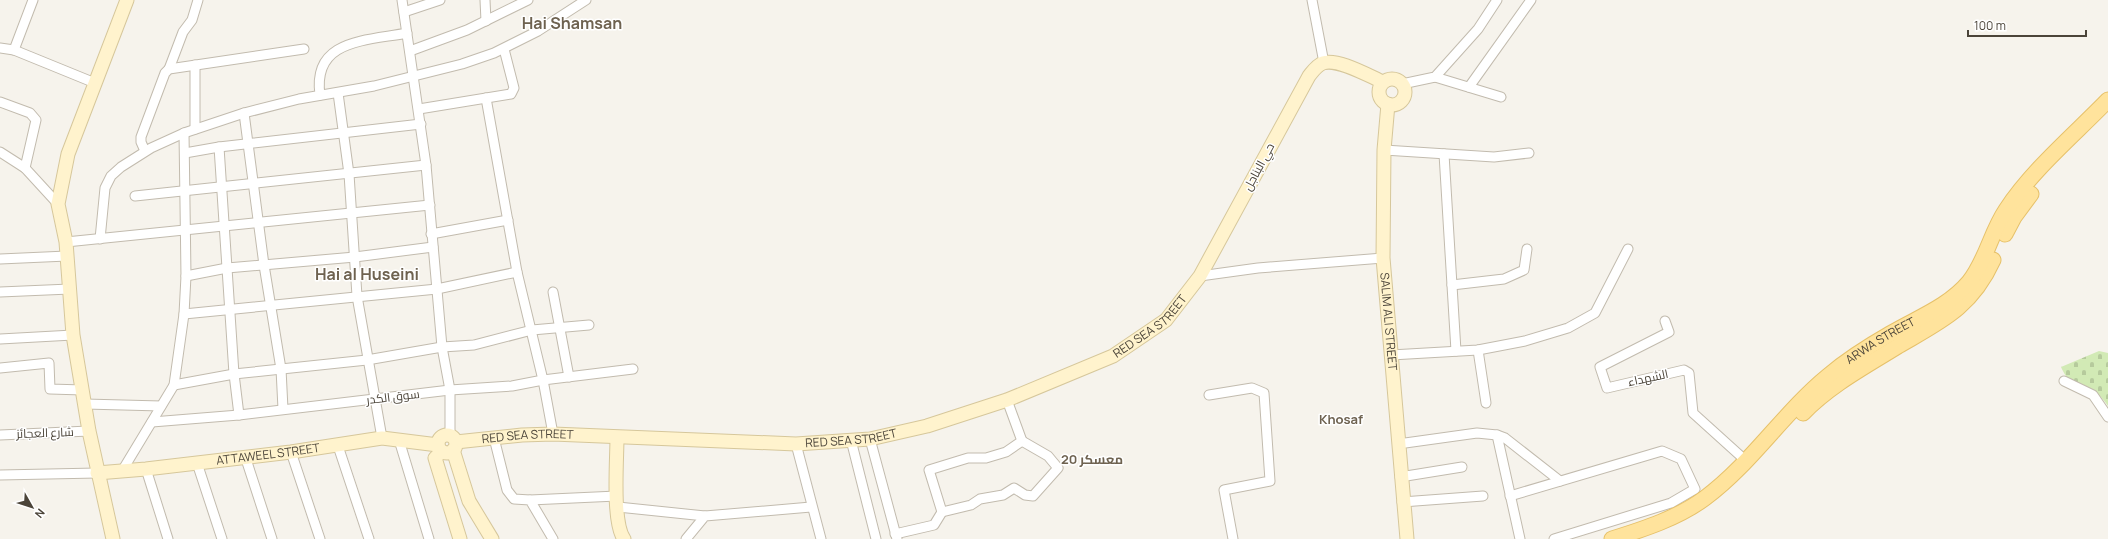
<svg xmlns="http://www.w3.org/2000/svg" width="2108" height="539" viewBox="0 0 2108 539" font-family="Manrope,Cairo,sans-serif">
<style>
.cemetery{fill:url(#cemetery-stones)}
.lines{fill:none;stroke-linecap:round;stroke-linejoin:round}
.street-casing{stroke:#c2bbae;stroke-width:11}
.secondary-casing{stroke:#d6c79b;stroke-width:15}
.primary-casing{stroke:#e6c16a;stroke-width:17}
.street{stroke:#fff;stroke-width:9}
.secondary{stroke:#fff3cd;stroke-width:13}
.primary{stroke:#ffe39c;stroke-width:15}
.labels{text-anchor:middle;stroke-width:3;stroke-linejoin:round;paint-order:stroke}
.street-label{font-size:12px;fill:#4b4439;stroke:#fff}
.neighbourhood-label{font-size:13px;font-weight:bold;fill:#6e6250;stroke:#fff}
.district-label{font-size:16px;font-weight:bold;fill:#6e6250;stroke:#fff}
</style>
<defs>
<pattern id="cemetery-stones" width="16" height="16" patternUnits="userSpaceOnUse"><rect width="16" height="16" fill="#d2eab5"/><path d="M2 7V4a2 2 0 0 1 4 0v3zM10 15v-3a2 2 0 0 1 4 0v3z" fill="#b6ca9c"/></pattern>
</defs>
<rect width="100%" height="100%" fill="#f6f3ec"/>
<path class="cemetery" d="M2099 351 2108 353V406C2096 387 2085 391 2070 380 2066 378 2063 371 2061 367Z"/>
<g class="lines">
<defs>
<g id="street">
<path d="M402 0 426 165 442 347 450 390V435"/>
<path d="M485 0 486 21"/>
<path d="M1312 0 1324 63"/>
<path d="M404 12 440 0"/>
<path d="M0 48 14 50 95 83"/>
<path d="M14 50 33 0"/>
<path d="M410 51 467 30 528 0"/>
<path d="M195 65V129"/>
<path d="M169 69 183 32 192 20 198 0"/>
<path d="M1435 77 1501 97"/>
<path d="M1402 84 1435 77 1478 29 1497 0"/>
<path d="M1469 87 1531 0"/>
<path d="M338 93 349 174 357 296 382 438"/>
<path d="M320 95C312 39 366 41 407 33"/>
<path d="M486 98 517 272 543 380 553 434"/>
<path d="M0 102 30 113 36 120 25 168"/>
<path d="M419 109 511 94 514 88 504 49"/>
<path d="M244 113 264 265 281 369 283 409"/>
<path d="M219 147 234 374 239 415"/>
<path d="M1384 150 1494 157 1529 153"/>
<path d="M145 151 141 142V137L165 73 169 69 304 49"/>
<path d="M0 152 25 168 58 204"/>
<path d="M185 153 219 147 421 124"/>
<path d="M1444 154 1456 351"/>
<path d="M135 196 426 165"/>
<path d="M431 234 508 220"/>
<path d="M100 239 105 188 111 176 121 167 151 148 184 133 244 113 299 99 374 86 462 64 494 53 538 31 586 0"/>
<path d="M66 242 430 205"/>
<path d="M0 259 67 256"/>
<path d="M186 276 227 268 355 257 433 247"/>
<path d="M1200 276 1258 268 1383 258"/>
<path d="M1452 285 1504 279 1524 270 1527 249"/>
<path d="M0 292 70 289"/>
<path d="M553 292 569 377"/>
<path d="M184 314 437 289 517 272"/>
<path d="M1665 321 1669 332 1600 367 1607 388 1684 370 1689 373 1693 413 1745 460"/>
<path d="M0 339 73 335"/>
<path d="M1478 350 1486 403"/>
<path d="M1391 355 1478 350 1525 341 1568 328 1595 313 1628 249"/>
<path d="M0 368 49 363 50 389 83 390"/>
<path d="M2064 381 2093 395 2108 417"/>
<path d="M174 385 234 374 367 360 442 347 474 345 532 330 589 325"/>
<path d="M1209 395 1252 388 1264 393 1270 481 1224 490 1233 539"/>
<path d="M85 404 161 406"/>
<path d="M152 422 239 415 450 390 512 386 543 380 633 369"/>
<path d="M0 435 89 431"/>
<path d="M494 438 507 490 514 499 530 500 553 539"/>
<path d="M870 439 897 539"/>
<path d="M399 440 429 539"/>
<path d="M851 440 876 539"/>
<path d="M796 444 821 539"/>
<path d="M1398 444 1477 433 1497 435"/>
<path d="M338 446 369 539"/>
<path d="M291 452 320 539"/>
<path d="M245 456 272 539"/>
<path d="M197 463 222 539"/>
<path d="M146 469 168 539"/>
<path d="M122 471 174 385 184 314 186 276 184 133"/>
<path d="M0 475 97 473"/>
<path d="M1400 477 1462 467"/>
<path d="M1510 496 1662 451 1681 459 1695 489 1671 503 1554 539"/>
<path d="M530 500 617 496"/>
<path d="M1402 502 1483 496"/>
<path d="M618 507 705 516"/>
<path d="M942 512 971 505 980 499 1003 495 1014 488 1025 495 1033 496 1058 468 1048 456 1022 441"/>
<path d="M895 534 934 525 942 512 929 470 968 458H986L1006 452 1022 441 1007 400"/>
<path d="M686 539 705 516 811 507"/>
<path d="M1520 539 1497 435 1505 438 1560 481"/>
</g>
<g id="secondary">
<circle cx="1392" cy="92" r="13"/>
<path id="s1" d="M1388 104 1384 150 1383 258 1407 539"/>
<circle cx="447" cy="444" r="9"/>
<path d="M617 438C617 460 612 522 624 539"/>
<path id="s2" d="M456 442 522 435 553 434 796 444 870 439 927 426 1007 400 1113 356 1166 320 1200 276 1309 76C1313 71 1317 65 1323 63 1338 58 1369 76 1383 82"/>
<path d="M453 450 469 501 492 539"/>
<path d="M442 451 435 458 460 539"/>
<path id="s3" d="M97 473 146 469 291 452 382 438 438 445"/>
<path d="M113 539 89 431 73 335 66 242 58 204 68 154 127 0"/>
</g>
<g id="primary">
<path d="M2005 234 2014 217 2031 194"/>
<path d="M1803 413C1830 385 1866 366 1898 346 1941 321 1971 308 1993 260"/>
<path id="s4" d="M1612 539C1644 529 1678 518 1705 498 1752 463 1784 412 1828 376 1847 360 1869 346 1890 334 1917 318 1948 307 1969 282 1986 261 1991 232 2006 210 2032 170 2075 134 2108 100"/>
</g>
</defs>
<use href="#street" class="street-casing"/>
<use href="#secondary" class="secondary-casing"/>
<use href="#primary" class="primary-casing"/>
<use href="#street" class="street"/>
<use href="#secondary" class="secondary"/>
<use href="#primary" class="primary"/>
</g>
<g class="labels">
<g class="street-label">
<text transform="translate(1259 167) rotate(-62)" y="4">حي البناجل</text>
<text dy="4" stroke="none"><textPath href="#s1" startOffset="218">SALIM ALI STREET</textPath></text>
<text dy="4" stroke="none"><textPath href="#s2" startOffset="720">RED SEA STREET</textPath></text>
<text dy="4" stroke="none"><textPath href="#s4" startOffset="339">ARWA STREET</textPath></text>
<text transform="translate(1648 378) rotate(-12)" y="4">الشهداء</text>
<text transform="translate(393 397) rotate(-7)" y="4">سوق الكدر</text>
<text transform="translate(45 433) rotate(-2)" y="4">شارع العجائز</text>
<text dy="4" stroke="none"><textPath href="#s2" startOffset="396">RED SEA STREET</textPath></text>
<text dy="4" stroke="none"><textPath href="#s2" startOffset="72">RED SEA STREET</textPath></text>
<text dy="4" stroke="none"><textPath href="#s3" startOffset="172">ATTAWEEL STREET</textPath></text>
</g>
<g class="neighbourhood-label">
<text x="1341" y="424">Khosaf</text>
<text x="1092" y="464">معسكر 20</text>
</g>
<g class="district-label">
<text x="572" y="29">Hai Shamsan</text>
<text x="367" y="280">Hai al Huseini</text>
</g>
</g>
<g transform="translate(32 507) rotate(129)" stroke="#ffffff" stroke-width="3" paint-order="stroke">
<path d="M0-3L7 15L0 10L-7 15Z" fill="#4b4439"/>
<text y="-6" font-size="11" font-weight="bold" text-anchor="middle" fill="#4b4439">N</text>
</g>
<path d="M1968 30v6h118v-6" fill="none" stroke="#4b4439" stroke-width="2"/>
<text x="1974" y="30" font-size="12" fill="#4b4439" stroke="#ffffff" stroke-width="3" paint-order="stroke">100 m</text>
</svg>
